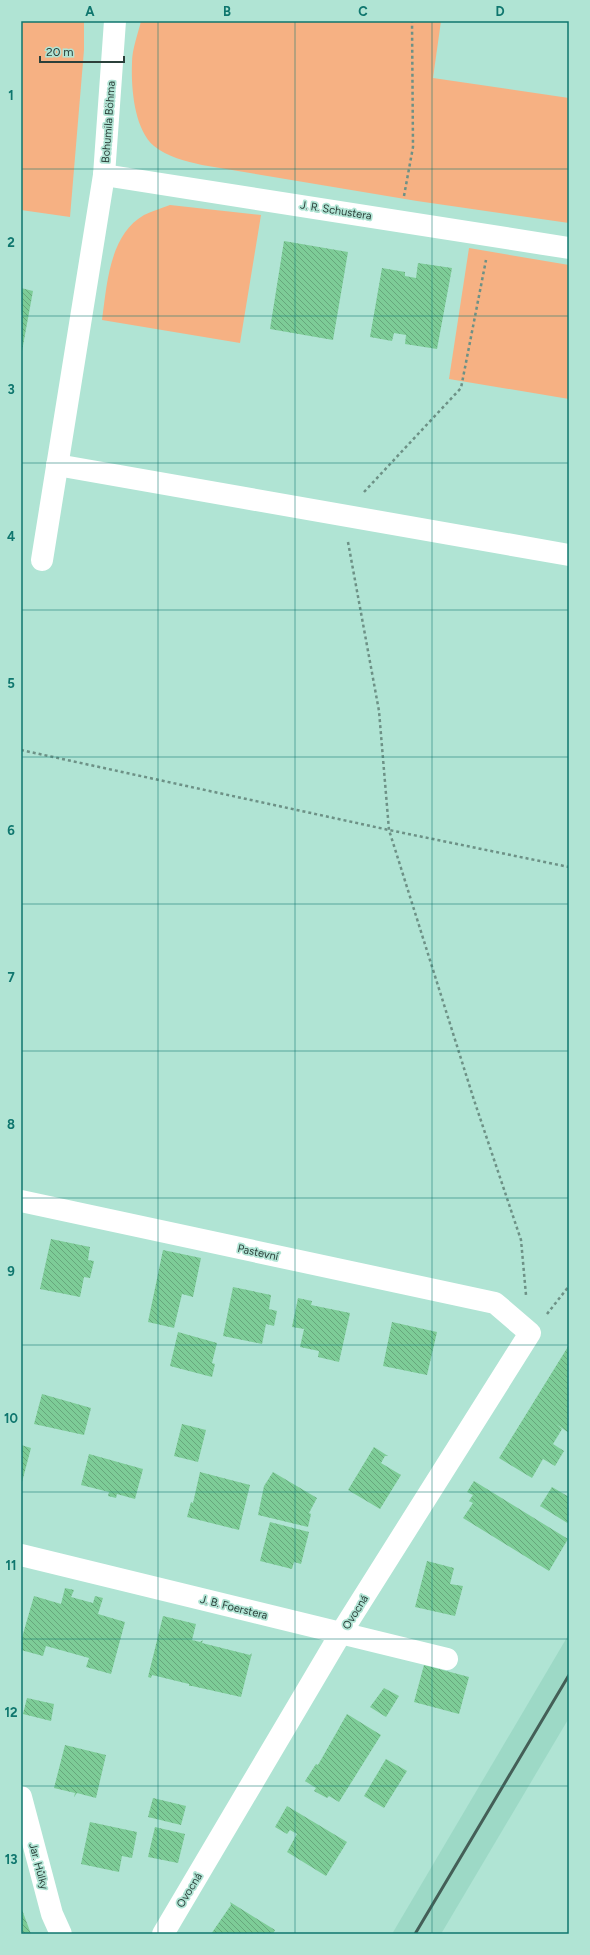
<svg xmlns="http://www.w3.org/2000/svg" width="590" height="1955" viewBox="0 0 590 1955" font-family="Figtree,sans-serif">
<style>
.built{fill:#9dd9c6}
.green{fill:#f6b183}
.building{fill:url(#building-back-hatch)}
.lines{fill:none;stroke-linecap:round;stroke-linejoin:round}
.path{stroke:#6d9186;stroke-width:2.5;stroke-dasharray:3 3;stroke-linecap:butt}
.minor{stroke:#fff;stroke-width:22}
.rail{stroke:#445f57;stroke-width:3}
.grid{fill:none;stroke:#0f766e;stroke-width:1;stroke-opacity:0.55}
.labels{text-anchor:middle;stroke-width:3.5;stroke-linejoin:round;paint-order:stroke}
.street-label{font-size:11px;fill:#2b403a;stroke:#b0e4d4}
.neatline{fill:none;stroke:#0f766e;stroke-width:1.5}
.grid-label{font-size:13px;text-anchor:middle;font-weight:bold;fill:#0f766e}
</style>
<defs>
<pattern id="building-back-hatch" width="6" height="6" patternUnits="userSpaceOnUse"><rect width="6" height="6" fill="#7dcc97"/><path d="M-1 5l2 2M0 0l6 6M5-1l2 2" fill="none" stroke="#67a77c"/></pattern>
</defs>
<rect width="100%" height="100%" fill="#b0e4d4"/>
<path class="built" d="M569 1634V1718L441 1934H392Z"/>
<g class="green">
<path d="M21 21H84V50L70 217 21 210Z"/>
<path d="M141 21H441L433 78 569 98V223L417 201 202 165C186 161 167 157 154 146 134 129 131 87 132 63 132 49 138 34 141 21Z"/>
<path d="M170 205 261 215 240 343 102 320C107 285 109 235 144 215 152 211 162 208 170 205Z"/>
<path d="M469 248 569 265V399L449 379Z"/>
</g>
<g class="building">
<path d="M284 241 348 252 333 340 270 329Z"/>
<path d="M418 263 452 268 437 349 405 344 406 335 394 333 392 341 370 337 382 268 405 272V276L416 278Z"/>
<path d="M21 288 33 291 22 351H21Z"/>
<path d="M51 1239 90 1247 88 1260 94 1261 90 1278 84 1277 80 1297 40 1289Z"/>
<path d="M163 1250 201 1258 193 1297 182 1294 174 1328 148 1322Z"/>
<path d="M233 1287 271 1295 269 1309 277 1311 274 1326 266 1324 262 1344 223 1336Z"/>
<path d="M298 1298 312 1301 311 1305 350 1313 339 1362 318 1357 319 1351 300 1347 304 1329 292 1327Z"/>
<path d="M392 1322 437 1332 427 1375 383 1366Z"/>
<path d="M178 1332 217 1343 212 1363 215 1364 212 1377 170 1366Z"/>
<path d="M569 1345V1415L567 1418 569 1419V1433L556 1424 562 1429 553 1444 564 1451 555 1466 543 1459 532 1478 499 1458Z"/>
<path d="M42 1394 91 1408 84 1435 34 1424Z"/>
<path d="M182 1424 206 1430 198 1462 174 1456Z"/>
<path d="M21 1445 31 1448 22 1482H21Z"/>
<path d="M374 1447 388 1456H385L381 1463 401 1475 380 1509 348 1490Z"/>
<path d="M89 1454 143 1469 135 1499 117 1494 116 1498 108 1496 109 1492 81 1485Z"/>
<path d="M200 1472 250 1485 239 1530 187 1517 191 1502 193 1503Z"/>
<path d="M273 1472 317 1498 309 1513 311 1514 308 1527 258 1515 264 1486Z"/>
<path d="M474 1481 568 1539 549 1571 463 1518 473 1503 469 1501 473 1495 467 1492Z"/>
<path d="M552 1487 569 1497V1524L540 1506Z"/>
<path d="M270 1522 309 1532 301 1564 294 1562 292 1569 260 1561Z"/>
<path d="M427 1561 454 1568 450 1584 463 1586 455 1616 415 1607Z"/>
<path d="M65 1588 74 1590 71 1597 93 1603 95 1596 103 1598 98 1614 125 1622 111 1674 86 1667 89 1658 46 1646 43 1656 21 1650V1641L34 1596 61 1604Z"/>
<path d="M163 1616 196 1624 192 1640 200 1642 203 1640 202 1643 250 1655 252 1653 241 1697 192 1686H189V1684L152 1675 151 1678 148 1677Z"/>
<path d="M424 1665 469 1677 459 1714 414 1702Z"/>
<path d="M384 1688 399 1696 386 1717 370 1707Z"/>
<path d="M27 1698 54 1704 51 1721 23 1714Z"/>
<path d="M347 1714 381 1735 339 1802 329 1796 327 1798 314 1791 316 1788 305 1781 316 1764 318 1765Z"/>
<path d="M65 1745 106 1755 96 1798 77 1793 74 1797 75 1793 54 1788Z"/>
<path d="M386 1759 407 1771 384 1808 364 1796Z"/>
<path d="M153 1798 186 1806 181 1825 148 1817Z"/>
<path d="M287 1806 347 1842 326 1876 287 1852 297 1834 290 1830 287 1834 275 1827Z"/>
<path d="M90 1822 137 1832 132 1858 122 1856 119 1872 81 1864Z"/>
<path d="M155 1827 185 1834 178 1863 148 1857Z"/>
<path d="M230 1902 275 1930 273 1934H211L231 1905Z"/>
<path d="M21 1907 31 1934H21Z"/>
</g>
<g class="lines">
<g class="path">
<path d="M404 196 413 147 412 21"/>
<path d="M364 492 461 388 486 260"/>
<path d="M348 542 379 711 389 830 474 1100 521 1240 526 1295"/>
<path d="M21 750 389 830 569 867"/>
<path d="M547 1314 569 1286"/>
</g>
<g class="minor">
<path d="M104 175 569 248"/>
<path d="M57 465 569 555"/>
<path d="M42 560 104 175 115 21"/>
<path d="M21 1201 495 1303 530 1333 341 1633 163 1934"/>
<path d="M21 1555 447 1659"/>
<path d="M21 1797 52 1914 61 1934"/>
</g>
<path class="rail" d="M415 1934 569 1675"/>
</g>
<path class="grid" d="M158 21V1934M295 21V1934M432 21V1934M21 169H569M21 316H569M21 463H569M21 610H569M21 757H569M21 904H569M21 1051H569M21 1198H569M21 1345H569M21 1492H569M21 1639H569M21 1786H569"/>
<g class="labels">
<g class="street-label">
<text transform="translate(108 122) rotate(-86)" y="4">Bohumila Böhma</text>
<text transform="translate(336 210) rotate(9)" y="4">J. R. Schustera</text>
<text transform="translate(258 1252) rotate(12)" y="4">Pastevní</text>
<text transform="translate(234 1607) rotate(14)" y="4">J. B. Foerstera</text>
<text transform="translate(355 1612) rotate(-58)" y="4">Ovocná</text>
<text transform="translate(39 1866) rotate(75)" y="4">Jar. Hůlky</text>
<text transform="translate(189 1890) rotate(-59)" y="4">Ovocná</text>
</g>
</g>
<rect width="590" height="1955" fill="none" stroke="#b0e4d4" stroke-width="44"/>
<path d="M40 56v6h84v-6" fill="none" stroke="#2b403a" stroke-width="2"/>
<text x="46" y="56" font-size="12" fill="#2b403a" stroke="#b0e4d4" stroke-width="3" paint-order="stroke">20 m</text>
<rect x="22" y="22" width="546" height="1911" class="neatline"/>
<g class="grid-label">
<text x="90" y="16">A</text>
<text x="227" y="16">B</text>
<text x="363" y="16">C</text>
<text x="500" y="16">D</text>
<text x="11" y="100">1</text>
<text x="11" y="247">2</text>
<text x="11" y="394">3</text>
<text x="11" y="541">4</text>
<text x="11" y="688">5</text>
<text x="11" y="835">6</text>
<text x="11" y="982">7</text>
<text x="11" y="1129">8</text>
<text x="11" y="1276">9</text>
<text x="11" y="1423">10</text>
<text x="11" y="1570">11</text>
<text x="11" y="1717">12</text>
<text x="11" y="1864">13</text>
</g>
</svg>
